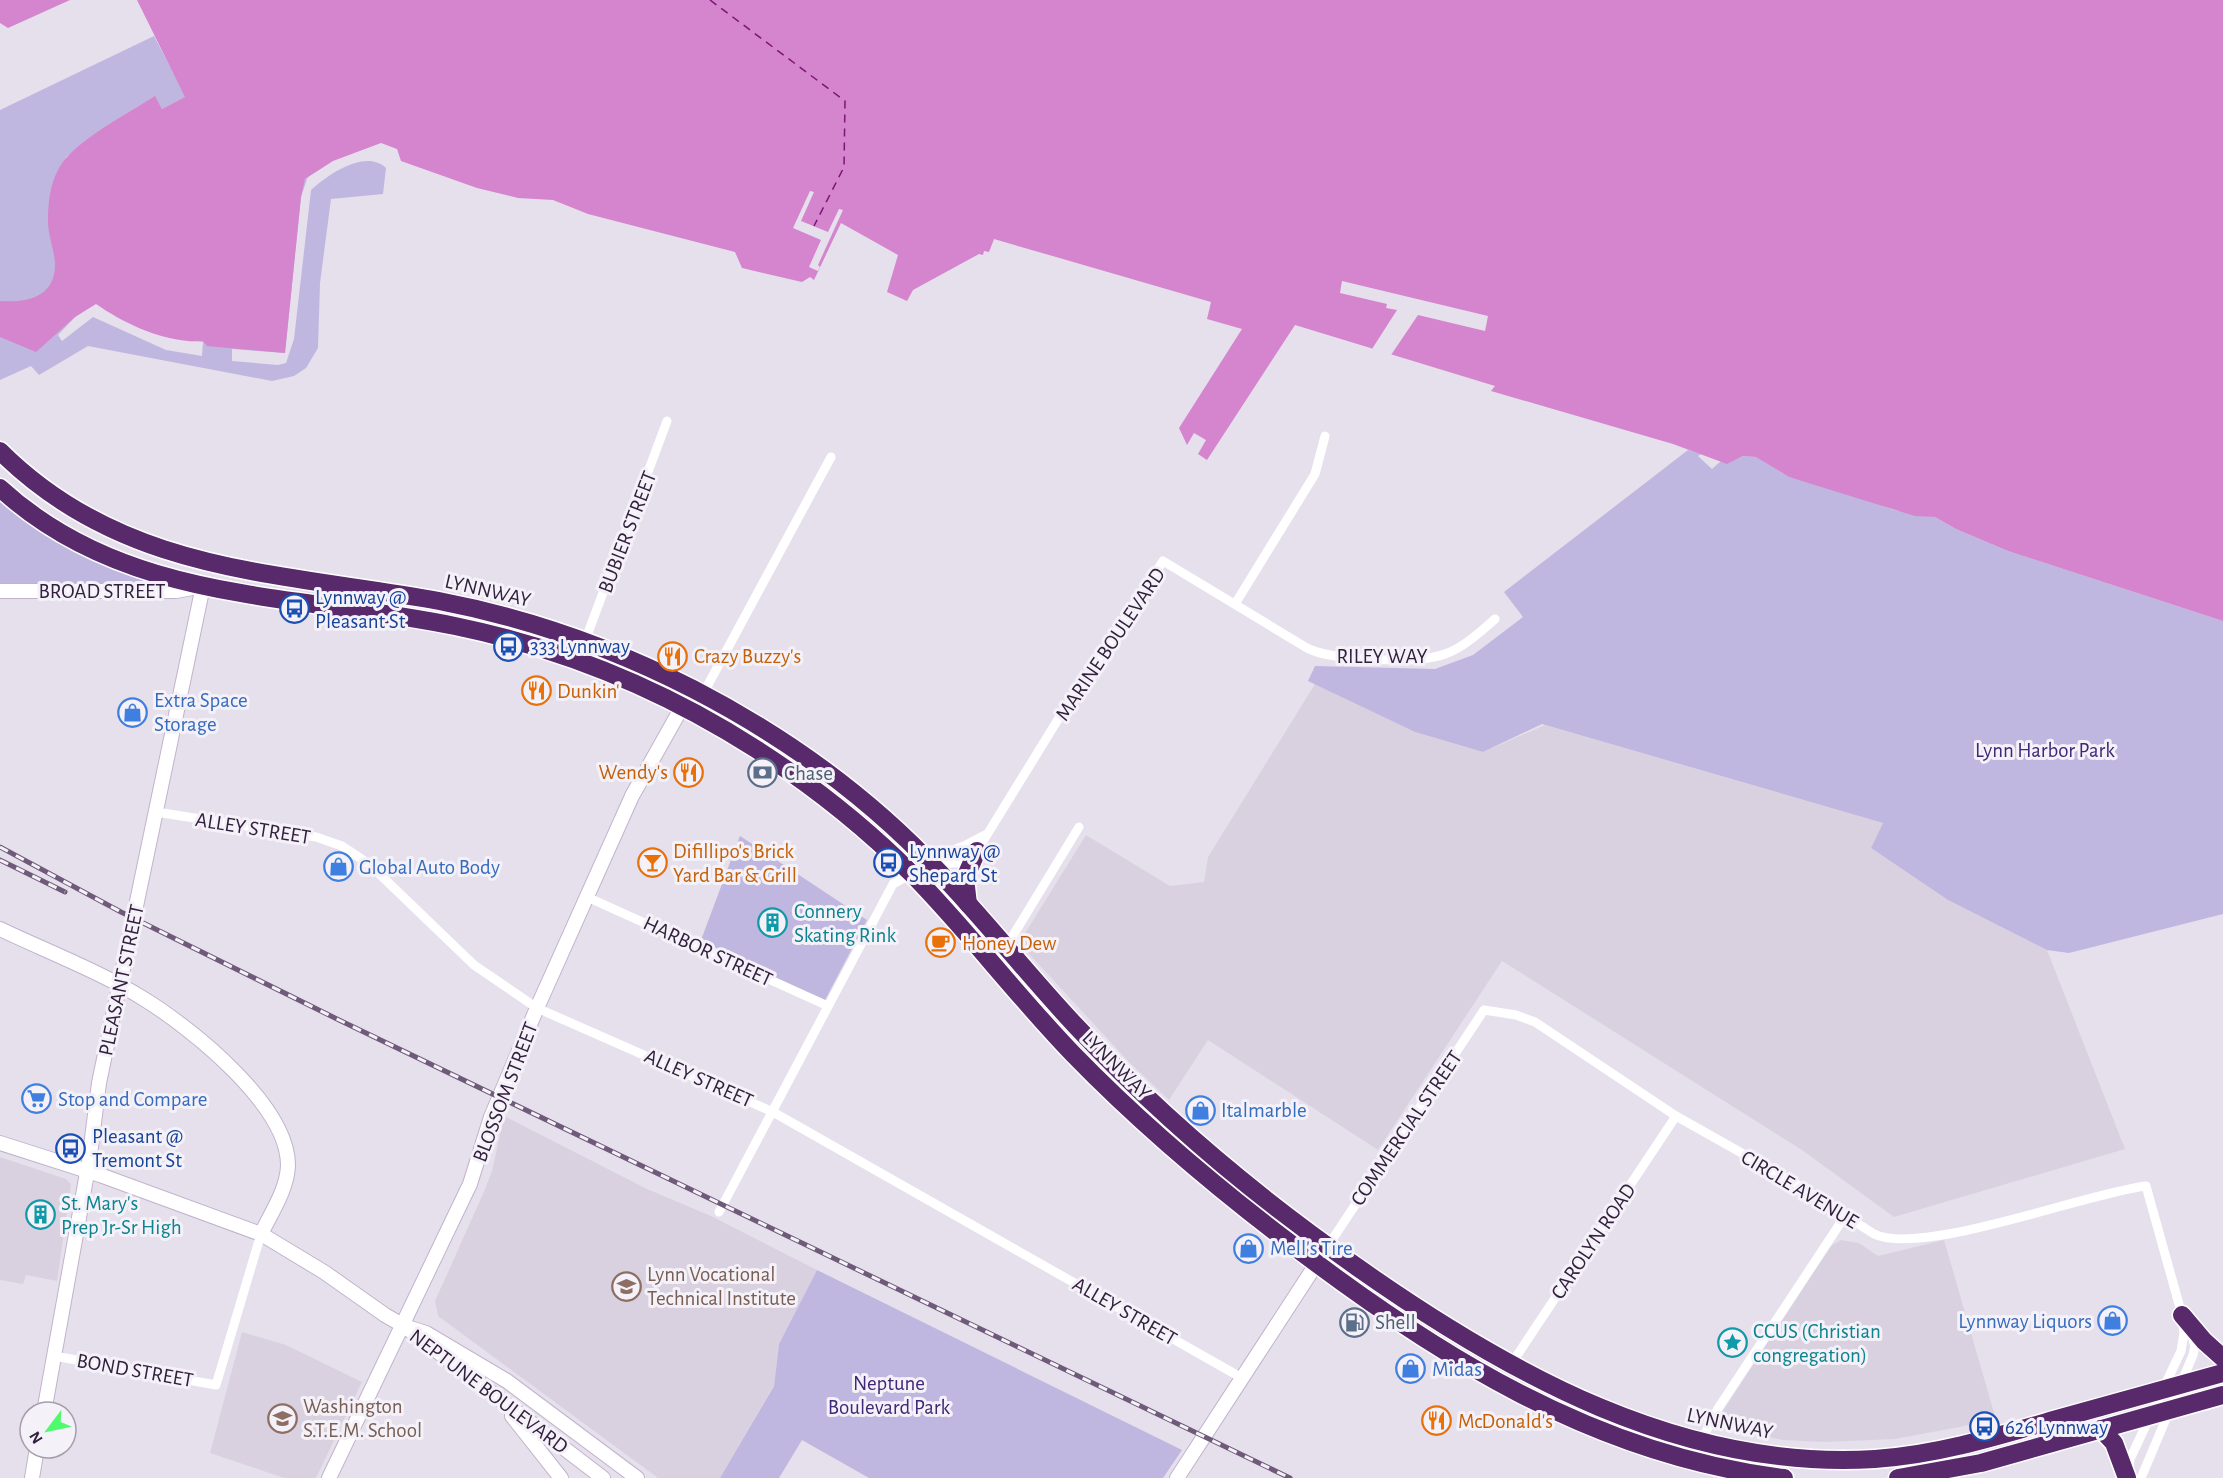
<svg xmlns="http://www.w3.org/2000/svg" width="2223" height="1478" viewBox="0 0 2223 1478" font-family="'Alegreya Sans',sans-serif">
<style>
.built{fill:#d9d1e0}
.green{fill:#bfb7df}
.water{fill:#d584ce}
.pier{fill:#e6e0ec}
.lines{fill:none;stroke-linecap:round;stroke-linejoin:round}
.ferry{stroke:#7d1673;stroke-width:1.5;stroke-dasharray:8 6;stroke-linecap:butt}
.secondary-casing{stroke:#c1b3cc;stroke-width:16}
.highway-casing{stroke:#fff;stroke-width:21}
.street{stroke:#fff;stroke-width:9}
.secondary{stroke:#fff;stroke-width:14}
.highway{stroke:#592a6b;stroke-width:18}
.rail-casing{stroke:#6f5a79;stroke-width:5}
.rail{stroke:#f4f1f8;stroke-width:3;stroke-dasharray:9;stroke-linecap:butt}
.labels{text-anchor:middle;stroke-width:6;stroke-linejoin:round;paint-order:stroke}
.street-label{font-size:21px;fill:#33203d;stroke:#f4f1f8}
.transit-label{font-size:21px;fill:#164399;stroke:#f4f1f8;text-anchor:start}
.food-label{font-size:21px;fill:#c56008;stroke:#f4f1f8;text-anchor:start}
.shop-label{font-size:21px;fill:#366cbe;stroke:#f4f1f8;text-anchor:start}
.park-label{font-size:21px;fill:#412777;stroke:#f4f1f8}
.service-label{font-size:21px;fill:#4e5e75;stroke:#f4f1f8;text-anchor:start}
.culture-label{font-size:21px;fill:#0d838f;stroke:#f4f1f8;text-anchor:start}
.education-label{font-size:21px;fill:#785e54;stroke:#f4f1f8;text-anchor:start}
</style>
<rect width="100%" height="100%" fill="#e6e0ec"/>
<g class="built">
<path d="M1315 684 1415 732 1483 752 1545 725 1883 823 1871 848 1948 900 2047 950 2125 1149 1894 1217 1802 1150 1502 961 1378 1150 1208 1040 1169 1100 1128 1061 1019 943 1086 835 1170 886 1204 882 1208 857Z"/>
<path d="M504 1116 647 1189 711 1216 817 1270 779 1344 774 1385 720 1478H658L438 1316 435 1301 483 1194 492 1171Z"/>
<path d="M0 1157 66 1179 71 1184 57 1281 26 1275 23 1284 0 1280Z"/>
<path d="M1841 1240 1859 1243 1878 1256 1944 1240 1995 1416 1965 1426 1895 1439 1825 1442 1782 1440 1728 1428 1723 1424 1721 1414 1831 1246Z"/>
<path d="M242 1332 286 1345 362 1382 316 1478H284L210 1453Z"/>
</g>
<g class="green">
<path d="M154 36 186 97 162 109 155 97 66 157 94 304 75 317 58 335 62 341 93 317 166 350 202 356 203 342 190 341 201 306 308 176 301 197 285 353 232 349V361L278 365 286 363 294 339 311 190C327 175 366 148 386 168L383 194 331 199 320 283 318 348 306 368 294 376 272 381 88 346 39 375 31 366 0 380V110Z"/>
<path d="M1688 450 1701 454 1698 456 1712 469 1721 461 1728 463 1743 456 1757 457 1789 477 1854 495 1894 510 1935 517 1956 529 2008 551 2223 621V914L2069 953 2047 950 1948 900 1871 848 1883 823 1542 724 1483 752 1415 732 1308 681 1315 666 1435 669 1473 655 1523 617 1504 592Z"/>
<path d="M0 498C52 542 107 570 173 585L0 584Z"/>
<path d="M740 836 867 920 823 1004 701 940Z"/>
<path d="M817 1270 1182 1450 1163 1478H869L802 1440 779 1478H720L774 1386 779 1344Z"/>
</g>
<g class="water">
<path d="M0 0H70L8 28 0 23Z"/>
<path d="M137 0H2223V621L2008 551 1956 529 1935 517 1915 516 1789 477 1756 457 1743 456 1727 464 1673 444 1491 391 1495 386 1295 325 1207 460 1198 454 1206 440 1194 433 1187 445 1179 428 1242 329 1207 319 1211 302 994 239 989 252 984 251 983 255 979 254 913 290 907 301 887 292 898 255 841 223 814 280 810 277 802 282 742 268 735 252 588 214 553 200 518 198 477 188 401 161 397 149 381 143 333 161 305 179 301 197 285 353 207 346 203 341C197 340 193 342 188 341 155 338 122 322 96 304L75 317 36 352 0 337V301C27 303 56 297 55 263 54 249 48 235 48 221 48 203 50 184 59 168 75 140 128 114 155 96L162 109 185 97Z"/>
</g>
<g class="pier">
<path d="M810 191 814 192 801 221 828 232 839 209 843 210 818 265 820 267 818 271 809 267 821 240 793 228Z"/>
<path d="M1342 281 1488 316 1485 331 1418 315 1391 355 1372 349 1397 310 1386 308 1387 304 1340 293Z"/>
</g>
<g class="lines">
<path class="ferry" d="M710 0 845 101 844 167 814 226"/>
<defs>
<g id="secondary">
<path d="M0 591H176L203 586 99 1083 89 1162 44 1412"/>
<path d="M0 929C46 951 101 972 144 999 191 1028 289 1106 288 1166 287 1190 271 1213 261 1234"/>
<path d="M0 1143 100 1175 261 1234 324 1272 385 1315 404 1326 426 1333 507 1381 637 1478"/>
<path d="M408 1329 603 1478"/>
<path d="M512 1416 561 1478"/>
<path d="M32 1478 37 1448"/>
<path d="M329 1478 470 1184 491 1117 537 1008 632 796 682 707"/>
<path d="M1177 1478 1328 1246"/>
</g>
<g id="highway">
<path d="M0 451C123 574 280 572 439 601 528 618 613 648 693 689 784 736 869 797 939 872 986 921 1028 975 1075 1025 1160 1116 1255 1196 1357 1267 1509 1374 1682 1471 1875 1459 1935 1455 1992 1438 2050 1421 2108 1405 2165 1389 2223 1373"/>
<path d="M0 488C127 605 298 593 455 626 562 648 664 690 756 749 812 785 865 827 912 874 968 931 1017 996 1073 1054 1139 1122 1211 1183 1287 1241 1434 1354 1596 1456 1784 1478"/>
<path d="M968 904 965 878 977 851"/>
<path d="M2182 1315 2204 1341 2223 1358"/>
<path d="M2101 1429 2114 1443 2127 1478"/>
<path d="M1898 1478 1981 1463 2223 1395"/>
</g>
</defs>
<use href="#secondary" class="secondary-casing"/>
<use href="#highway" class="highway-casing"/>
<g class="street">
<path d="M1235 604 1315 474 1325 436"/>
<path d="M585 641 667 421"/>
<path d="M703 694 831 457"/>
<path d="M156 812 316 837 342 846 369 864 474 965 537 1008 773 1112 1242 1378"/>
<path d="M933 863H958L977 851 1062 713 1163 561 1307 648C1331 661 1419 664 1445 654 1464 647 1480 632 1495 619"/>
<path d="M587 897 828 1006"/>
<path d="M1006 947 1079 827"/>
<path d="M719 1212 893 884 930 863 939 855 964 846 985 835"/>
<path d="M1328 1246 1484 1010 1516 1015 1535 1022 1676 1116 1795 1183 1874 1234C1921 1257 2086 1193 2146 1186L2182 1315 2184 1333 2181 1351 2130 1459 2128 1473"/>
<path d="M54 1356 216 1385 261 1234"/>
<path d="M1510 1366 1676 1116"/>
<path d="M1701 1441 1717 1410 1845 1216"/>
<path d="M2141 1478 2193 1355 2195 1346 2191 1333"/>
</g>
<use href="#secondary" class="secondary"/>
<use href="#highway" class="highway"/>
<defs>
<g id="rail">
<path d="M0 847 121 912 339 1020 1290 1478"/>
<path d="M0 860 65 892"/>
</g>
</defs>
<use href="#rail" class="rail-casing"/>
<use href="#rail" class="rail"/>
</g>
<defs>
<symbol id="bus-ring" viewBox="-11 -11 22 22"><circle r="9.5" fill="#f4f1f8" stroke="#1a4fb4" stroke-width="1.5"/><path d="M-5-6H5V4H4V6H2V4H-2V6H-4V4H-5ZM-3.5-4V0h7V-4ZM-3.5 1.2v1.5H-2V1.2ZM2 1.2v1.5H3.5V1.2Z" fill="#1a4fb4"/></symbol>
<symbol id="restaurant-ring" viewBox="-11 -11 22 22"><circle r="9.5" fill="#f4f1f8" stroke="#e8710a" stroke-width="1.5"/><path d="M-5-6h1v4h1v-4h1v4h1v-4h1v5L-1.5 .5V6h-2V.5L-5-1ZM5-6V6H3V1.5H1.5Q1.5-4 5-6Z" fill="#e8710a"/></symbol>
<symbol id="shop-ring" viewBox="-11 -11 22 22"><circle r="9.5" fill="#f4f1f8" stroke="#3f7fe0" stroke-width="1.5"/><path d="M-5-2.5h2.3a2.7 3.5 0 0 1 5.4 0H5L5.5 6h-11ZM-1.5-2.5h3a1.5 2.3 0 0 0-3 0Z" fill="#3f7fe0"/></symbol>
<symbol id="bank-ring" viewBox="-11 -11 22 22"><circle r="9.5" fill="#f4f1f8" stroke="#5c6f8a" stroke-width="1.5"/><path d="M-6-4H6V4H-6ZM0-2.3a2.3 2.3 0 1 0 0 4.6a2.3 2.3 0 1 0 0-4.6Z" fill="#5c6f8a"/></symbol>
<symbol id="bar-ring" viewBox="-11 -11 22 22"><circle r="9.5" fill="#f4f1f8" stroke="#e8710a" stroke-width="1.5"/><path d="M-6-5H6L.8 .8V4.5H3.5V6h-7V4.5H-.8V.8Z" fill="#e8710a"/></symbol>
<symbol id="building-ring" viewBox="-11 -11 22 22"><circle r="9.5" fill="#f4f1f8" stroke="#0f9aa8" stroke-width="1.5"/><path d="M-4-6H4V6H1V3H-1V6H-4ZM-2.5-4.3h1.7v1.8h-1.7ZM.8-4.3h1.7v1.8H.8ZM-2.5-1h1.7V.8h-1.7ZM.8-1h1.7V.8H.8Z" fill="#0f9aa8"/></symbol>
<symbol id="cafe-ring" viewBox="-11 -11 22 22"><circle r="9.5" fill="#f4f1f8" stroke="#e8710a" stroke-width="1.5"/><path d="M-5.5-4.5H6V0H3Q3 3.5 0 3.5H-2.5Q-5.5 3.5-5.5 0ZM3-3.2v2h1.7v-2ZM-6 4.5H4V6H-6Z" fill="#e8710a"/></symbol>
<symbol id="supermarket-ring" viewBox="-11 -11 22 22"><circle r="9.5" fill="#f4f1f8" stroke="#3f7fe0" stroke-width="1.5"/><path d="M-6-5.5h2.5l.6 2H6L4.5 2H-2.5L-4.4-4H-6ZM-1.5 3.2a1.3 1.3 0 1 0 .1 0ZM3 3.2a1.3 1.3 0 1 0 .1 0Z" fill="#3f7fe0"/></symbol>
<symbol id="school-ring" viewBox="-11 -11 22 22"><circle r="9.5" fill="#f4f1f8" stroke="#8d6e63" stroke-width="1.5"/><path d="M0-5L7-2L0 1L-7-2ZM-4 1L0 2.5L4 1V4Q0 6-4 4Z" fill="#8d6e63"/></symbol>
<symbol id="fuel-ring" viewBox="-11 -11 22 22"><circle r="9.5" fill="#f4f1f8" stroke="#5c6f8a" stroke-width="1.5"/><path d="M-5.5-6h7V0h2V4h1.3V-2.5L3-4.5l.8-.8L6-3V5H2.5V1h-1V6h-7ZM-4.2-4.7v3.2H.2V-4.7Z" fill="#5c6f8a"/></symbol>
<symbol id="sight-ring" viewBox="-11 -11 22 22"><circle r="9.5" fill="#f4f1f8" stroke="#0f9aa8" stroke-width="1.5"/><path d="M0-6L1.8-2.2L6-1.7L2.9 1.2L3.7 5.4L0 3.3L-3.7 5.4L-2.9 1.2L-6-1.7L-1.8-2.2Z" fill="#0f9aa8"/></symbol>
</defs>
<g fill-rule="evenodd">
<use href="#bus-ring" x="278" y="592" width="33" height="33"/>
<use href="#bus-ring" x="492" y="630" width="33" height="33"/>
<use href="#restaurant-ring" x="656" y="640" width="33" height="33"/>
<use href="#restaurant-ring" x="520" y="674" width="33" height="33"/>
<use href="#shop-ring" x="116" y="696" width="33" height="33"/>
<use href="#restaurant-ring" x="672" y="756" width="33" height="33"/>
<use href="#bank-ring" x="746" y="756" width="33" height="33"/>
<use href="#bar-ring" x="636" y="846" width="33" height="33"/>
<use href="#bus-ring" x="872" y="846" width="33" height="33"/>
<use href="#shop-ring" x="322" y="850" width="33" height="33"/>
<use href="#building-ring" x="756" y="906" width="33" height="33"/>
<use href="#cafe-ring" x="924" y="926" width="33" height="33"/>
<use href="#supermarket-ring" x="20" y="1082" width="33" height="33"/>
<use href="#shop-ring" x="1184" y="1094" width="33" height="33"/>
<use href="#bus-ring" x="54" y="1132" width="33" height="33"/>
<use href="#building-ring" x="24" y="1198" width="33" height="33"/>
<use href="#shop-ring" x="1232" y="1232" width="33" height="33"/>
<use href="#school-ring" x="610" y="1270" width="33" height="33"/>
<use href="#shop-ring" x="2096" y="1304" width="33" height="33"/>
<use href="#fuel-ring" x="1338" y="1306" width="33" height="33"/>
<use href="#sight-ring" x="1716" y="1326" width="33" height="33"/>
<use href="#shop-ring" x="1394" y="1352" width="33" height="33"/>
<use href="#school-ring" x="266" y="1402" width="33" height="33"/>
<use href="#restaurant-ring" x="1420" y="1404" width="33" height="33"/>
<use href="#bus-ring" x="1968" y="1410" width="33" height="33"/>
</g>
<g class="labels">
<g class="street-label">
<text transform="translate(627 532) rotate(-69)" y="7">BUBIER STREET</text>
<text transform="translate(488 590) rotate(13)" y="7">LYNNWAY</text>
<text x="102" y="598">BROAD STREET</text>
<text transform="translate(1110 644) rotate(-56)" y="7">MARINE BOULEVARD</text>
<text x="1382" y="663">RILEY WAY</text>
<text transform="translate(253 828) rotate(9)" y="7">ALLEY STREET</text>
<text transform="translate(708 951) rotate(25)" y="7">HARBOR STREET</text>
<text transform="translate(121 980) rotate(-78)" y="7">PLEASANT STREET</text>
<text transform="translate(1117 1065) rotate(45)" y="7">LYNNWAY</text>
<text transform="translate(699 1078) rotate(24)" y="7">ALLEY STREET</text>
<text transform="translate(505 1092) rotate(-69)" y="7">BLOSSOM STREET</text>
<text transform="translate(1406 1128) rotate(-56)" y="7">COMMERCIAL STREET</text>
<text transform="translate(1800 1189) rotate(31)" y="7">CIRCLE AVENUE</text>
<text transform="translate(1593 1241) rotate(-56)" y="7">CAROLYN ROAD</text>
<text transform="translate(1125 1311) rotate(30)" y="7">ALLEY STREET</text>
<text transform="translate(135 1370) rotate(10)" y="7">BOND STREET</text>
<text transform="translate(489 1391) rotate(37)" y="7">NEPTUNE BOULEVARD</text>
<text transform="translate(1730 1423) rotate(12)" y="7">LYNNWAY</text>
</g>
<g class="transit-label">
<text x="315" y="604">Lynnway @<tspan x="315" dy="24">Pleasant St</tspan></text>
<text x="530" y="653">333 Lynnway</text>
<text x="909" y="858">Lynnway @<tspan x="909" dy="24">Shepard St</tspan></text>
<text x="92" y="1143">Pleasant @<tspan x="92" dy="24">Tremont St</tspan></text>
<text x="2005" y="1434">626 Lynnway</text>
</g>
<g class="food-label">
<text x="694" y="663">Crazy Buzzy's</text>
<text x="557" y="698">Dunkin'</text>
<text x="668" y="779" text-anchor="end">Wendy's</text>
<text x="673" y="858">Difillipo's Brick<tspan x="673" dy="24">Yard Bar &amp; Grill</tspan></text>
<text x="962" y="950">Honey Dew</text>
<text x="1458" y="1428">McDonald's</text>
</g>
<g class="shop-label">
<text x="154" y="707">Extra Space<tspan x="154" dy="24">Storage</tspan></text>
<text x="359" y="874">Global Auto Body</text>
<text x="58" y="1106">Stop and Compare</text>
<text x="1221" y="1117">Italmarble</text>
<text x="1270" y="1255">Mell's Tire</text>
<text x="2092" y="1328" text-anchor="end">Lynnway Liquors</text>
<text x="1432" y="1376">Midas</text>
</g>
<g class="park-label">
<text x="2045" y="757">Lynn Harbor Park</text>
<text x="889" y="1390">Neptune<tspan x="889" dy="24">Boulevard Park</tspan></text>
</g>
<g class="service-label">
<text x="784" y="780">Chase</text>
<text x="1375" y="1329">Shell</text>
</g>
<g class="culture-label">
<text x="794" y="918">Connery<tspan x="794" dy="24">Skating Rink</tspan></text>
<text x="61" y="1210">St. Mary's<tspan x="61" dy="24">Prep Jr-Sr High</tspan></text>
<text x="1753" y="1338">CCUS (Christian<tspan x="1753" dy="24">congregation)</tspan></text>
</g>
<g class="education-label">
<text x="647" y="1281">Lynn Vocational<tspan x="647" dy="24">Technical Institute</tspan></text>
<text x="303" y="1413">Washington<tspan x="303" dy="24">S.T.E.M. School</tspan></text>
</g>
</g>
<g transform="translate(48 1430) rotate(238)"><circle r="28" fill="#f4f1f8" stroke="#a79dad" stroke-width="1.5"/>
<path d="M0-4.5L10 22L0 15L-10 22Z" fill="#50fa6e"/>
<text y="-9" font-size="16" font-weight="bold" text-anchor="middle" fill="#33203d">N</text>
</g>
</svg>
